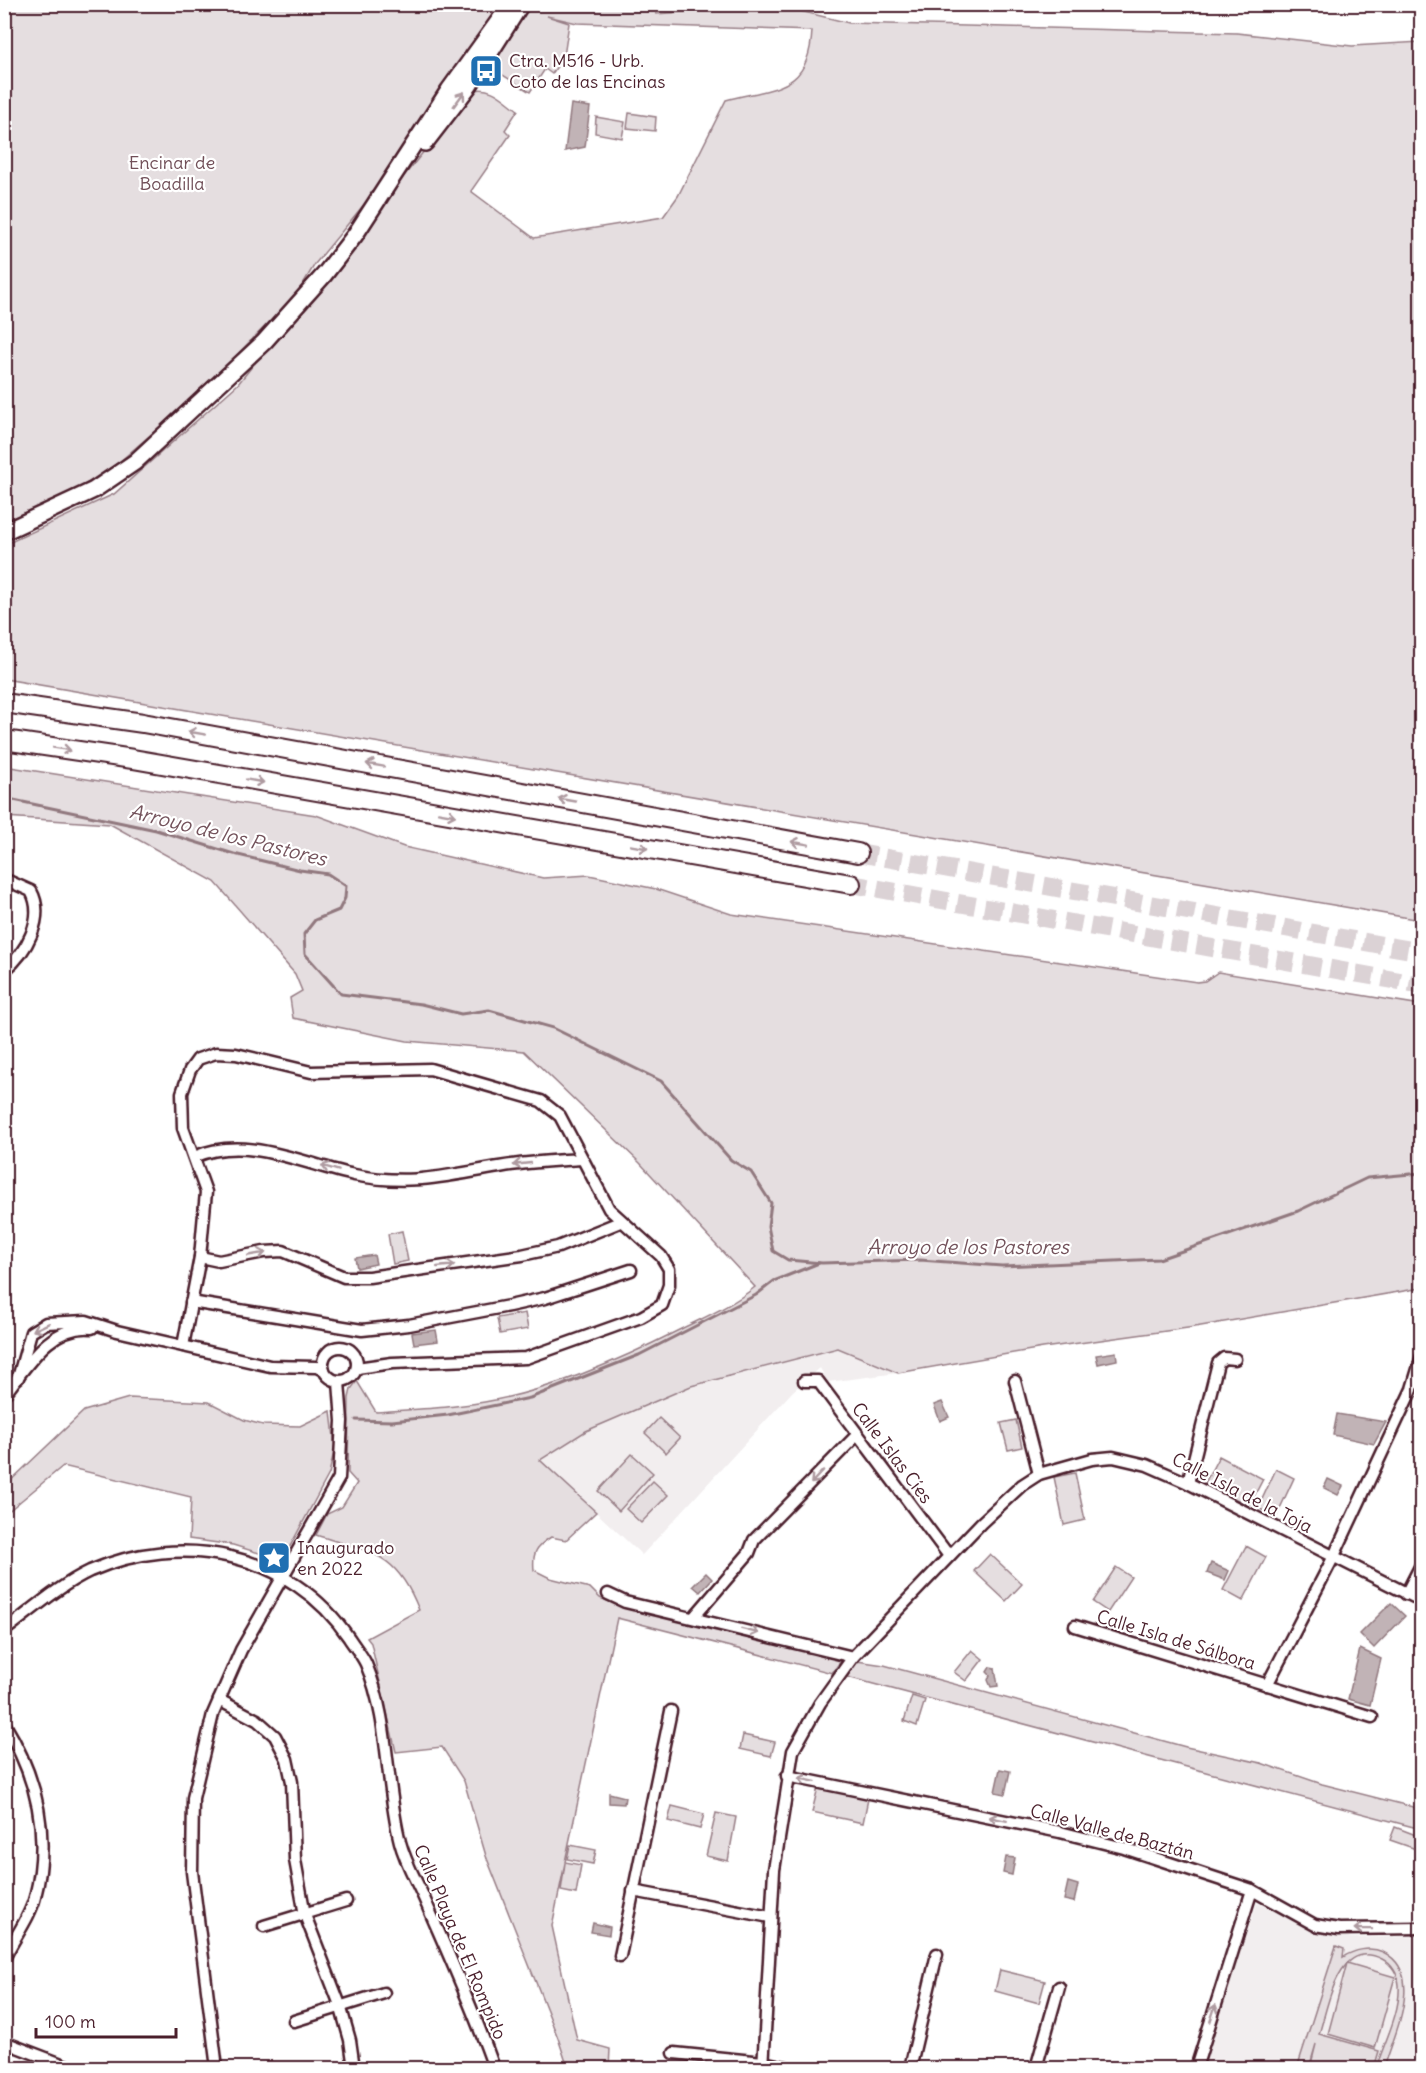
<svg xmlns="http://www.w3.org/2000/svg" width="1426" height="2073" viewBox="0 0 1426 2073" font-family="Delius,sans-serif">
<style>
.built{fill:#f2eeef}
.green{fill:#e5dee0;stroke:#987e86;stroke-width:1.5}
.water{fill:#c1b3b6;stroke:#91787e;stroke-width:1.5}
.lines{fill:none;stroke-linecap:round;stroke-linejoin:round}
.stream{stroke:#91787e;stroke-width:3}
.highway-tunnel{stroke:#dbd2d5;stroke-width:18;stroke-dasharray:18 9;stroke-linecap:butt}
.street-casing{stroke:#4a1f2b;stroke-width:15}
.secondary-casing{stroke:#4a1f2b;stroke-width:20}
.highway-casing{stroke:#4a1f2b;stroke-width:22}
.street{stroke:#fff;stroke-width:10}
.secondary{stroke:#fff;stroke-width:15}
.highway{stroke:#fff;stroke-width:18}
.oneway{stroke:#ae9aa0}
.labels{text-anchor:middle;stroke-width:4.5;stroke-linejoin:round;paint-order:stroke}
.poi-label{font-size:18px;fill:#4a1f2b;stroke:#fff;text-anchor:start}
.park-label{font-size:18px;fill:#714f58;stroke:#fff}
.street-label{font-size:18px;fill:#4a1f2b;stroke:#fff}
.water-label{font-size:20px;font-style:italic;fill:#74535c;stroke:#fff}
</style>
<rect width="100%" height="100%" fill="#fff"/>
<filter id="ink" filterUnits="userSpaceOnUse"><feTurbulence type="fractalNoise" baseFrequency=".0167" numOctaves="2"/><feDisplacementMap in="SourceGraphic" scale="12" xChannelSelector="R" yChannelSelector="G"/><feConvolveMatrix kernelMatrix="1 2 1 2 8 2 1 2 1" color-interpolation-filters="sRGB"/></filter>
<g filter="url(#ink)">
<g class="built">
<path d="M838 1348 898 1373 828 1382 820 1368 793 1391 642 1555 540 1460 577 1435 691 1386Z"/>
<path d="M1257 1903 1315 1929 1351 1938 1421 1936V2048L1403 2068H1202Z"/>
</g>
<g class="green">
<path d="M4 5H503L440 90 366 202 315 264 297 294 201 391 118 463 72 493 5 521Z"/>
<path d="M528 5H658L656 14 776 5 849 23 1237 33 1352 46 1421 42V920L5 679 4 545 114 494 238 384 472 91C490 84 504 100 518 110L505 130 510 135 471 191 534 238 663 217 678 196 726 100C775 87 809 92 812 31L577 23 547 16 569 23 564 56 552 74 545 69 530 92 501 74C487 51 516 23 528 5Z"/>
<path d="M629 113 656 117 655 131 627 128Z"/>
<path d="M596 117 625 122 622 138 595 133Z"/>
<path d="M4 766 316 815 404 847 543 878 589 875 656 889 731 914 1197 982 1205 981 1218 972 1421 1005V1288L1195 1327 1043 1348 898 1373 838 1348 691 1386 586 1431 540 1460 596 1512 566 1540 551 1537C537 1546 532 1552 534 1570L550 1578 590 1588 600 1598 621 1606 843 1658 832 1673 617 1618 565 1862 581 1865 576 1894 561 1891 565 1863 552 1926 577 2040 610 2049 609 2068H568L558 2038 486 1856 464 1781 442 1747 396 1752 371 1643 367 1638 419 1610C396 1551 372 1553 316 1535L327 1514 342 1507 357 1483 348 1473 349 1398 351 1389 357 1381 376 1412C416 1409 456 1408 495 1400 557 1388 624 1358 679 1330 705 1317 733 1305 755 1287L640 1163 524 1051 407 1041 293 1018 290 998 302 991 295 974 215 882 110 824 5 817Z"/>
<path d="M402 1231 408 1261 393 1264 388 1234Z"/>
<path d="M525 1313 528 1329 500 1334 497 1318Z"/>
<path d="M129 1398 209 1402 244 1420 263 1425 300 1426 331 1411 335 1447 329 1474 288 1550 272 1557 233 1545 189 1539 191 1497 63 1466 5 1514V1486L84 1411Z"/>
<path d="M659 1418 680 1438 666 1453 645 1433Z"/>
<path d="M1016 1420 1022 1447 1008 1450 1001 1423Z"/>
<path d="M632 1454 653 1473 619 1511 598 1491Z"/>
<path d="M1219 1456 1263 1479 1249 1506 1205 1483Z"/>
<path d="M1276 1469 1294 1478 1276 1517 1258 1508Z"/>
<path d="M1075 1473 1085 1520 1064 1525 1054 1477Z"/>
<path d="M653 1481 668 1495 641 1523 626 1509Z"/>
<path d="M1246 1546 1266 1557 1243 1601 1223 1590Z"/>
<path d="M990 1554 1022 1584 1006 1601 974 1571Z"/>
<path d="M1116 1567 1131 1577 1108 1612 1093 1602Z"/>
<path d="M972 1650 983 1659 966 1681 954 1672Z"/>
<path d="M857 1661 884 1665 1186 1747 1261 1763 1322 1784 1421 1809V1829L847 1677Z"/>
<path d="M912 1696 925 1700 917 1726 904 1721Z"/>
<path d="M743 1735 775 1742 771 1756 740 1749Z"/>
<path d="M818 1787 868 1799 863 1823 812 1812Z"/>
<path d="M672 1806 704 1814 700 1829 668 1821Z"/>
<path d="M716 1813 736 1817 728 1861 706 1856Z"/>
<path d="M1395 1827 1421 1837 1416 1849 1390 1840Z"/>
<path d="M570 1845 596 1850 593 1864 567 1859Z"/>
<path d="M1336 1946 1344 1949 1343 1957C1354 1950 1370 1946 1383 1952 1426 1973 1394 2034 1384 2068H1376C1384 2043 1401 2011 1399 1985 1398 1974 1392 1964 1382 1959 1338 1937 1328 2007 1319 2034L1379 2051 1374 2068H1326L1311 2064 1316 2044 1309 2068H1297Z"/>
<path d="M1347 1963 1395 1977 1375 2048 1328 2034Z"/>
<path d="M1000 1970 1045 1981 1039 2003 995 1991Z"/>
</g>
<g class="water">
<path d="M571 104 590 107 585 147 565 151Z"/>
<path d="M374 1255 376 1264 357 1268 355 1258Z"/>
<path d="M436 1330 438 1341 414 1344 412 1333Z"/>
<path d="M1116 1352 1117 1360 1098 1364 1096 1355Z"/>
<path d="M942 1402 949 1417 940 1421 934 1405Z"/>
<path d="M1337 1414 1386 1422 1374 1444 1333 1435Z"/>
<path d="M1328 1479 1343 1486 1338 1495 1324 1488Z"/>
<path d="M1211 1563 1229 1571 1225 1580 1207 1573Z"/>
<path d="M706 1573 712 1579 700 1592 693 1586Z"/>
<path d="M1391 1603 1405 1616 1374 1648 1360 1634Z"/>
<path d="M1360 1649 1381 1659 1370 1705 1348 1699Z"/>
<path d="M990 1667 995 1668 998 1686 991 1687 988 1680 990 1675 987 1672Z"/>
<path d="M1000 1769 1010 1771 1005 1794 995 1792Z"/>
<path d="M609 1793 625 1797 624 1804 609 1803Z"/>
<path d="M1006 1857 1015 1858 1012 1875 1003 1873Z"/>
<path d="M1068 1882 1078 1885 1074 1902 1064 1900Z"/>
<path d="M593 1923 610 1927 609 1935 591 1932Z"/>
</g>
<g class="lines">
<g class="stream">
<path d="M4 798 156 830 234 854 300 870 328 874 346 886 345 898 339 910 315 920 304 934 305 954 341 994 421 1004 461 1014 489 1010 553 1028 661 1081 731 1160 751 1172 771 1203 768 1226 773 1251 788 1260 822 1263 920 1260 1002 1266 1159 1259 1298 1211 1367 1178 1422 1173"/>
<path d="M356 1420 392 1421 448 1415 530 1398 639 1355 756 1295 774 1281 819 1263"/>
</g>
<g class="highway-tunnel">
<path d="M858 853 1422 952"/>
<path d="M851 884 1422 985"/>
</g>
<defs>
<g id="street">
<path d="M4 879 31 891C46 918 26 953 4 971"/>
<path d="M194 1157C246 1134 303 1164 354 1175 410 1186 444 1176 499 1167 526 1162 553 1161 581 1159"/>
<path d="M200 1257 219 1261 264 1252 283 1251 344 1277H369L522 1255 558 1247 620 1222"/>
<path d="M191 1302 362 1330 409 1325 509 1306 545 1298 631 1270"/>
<path d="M183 1346 200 1257 206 1192 183 1128 182 1093 190 1070 198 1059 216 1053 236 1054 311 1072 430 1069 541 1101 560 1116 609 1209 661 1256 669 1269V1285L662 1305 641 1317 526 1358 392 1363 357 1368"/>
<circle cx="340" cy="1364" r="17"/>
<path d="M18 1378 31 1332 46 1323 86 1321 117 1331 270 1366 316 1367 323 1369"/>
<path d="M804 1381H818L949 1556"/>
<path d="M1015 1381 1039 1474"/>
<path d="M4 1395C27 1366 50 1324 92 1328"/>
<path d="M1188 1483 1218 1363 1224 1358 1235 1359"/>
<path d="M608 1594 625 1602 853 1657"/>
<path d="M1406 1594 1422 1563"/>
<path d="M694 1617 749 1553 754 1540 857 1435"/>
<path d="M1075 1626 1372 1717"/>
<path d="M4 1631C31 1611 60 1585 90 1571 182 1531 291 1552 349 1638 354 1646 362 1655 366 1664 390 1721 385 1783 400 1842 406 1865 418 1883 427 1905 450 1958 475 2013 494 2068"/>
<path d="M1267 1685 1333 1558 1412 1389 1422 1356"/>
<path d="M219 1700 257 1720 275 1736 287 1759 292 1782 295 1860 305 1915 340 2005 350 2040 354 2068"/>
<path d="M4 1723C37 1777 51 1835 35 1897 30 1918 13 1939 4 1959"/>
<path d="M787 1776 1060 1832 1124 1848 1252 1890 1315 1925 1339 1929 1422 1928"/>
<path d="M633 1891 770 1917"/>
<path d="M264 1926 346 1901"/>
<path d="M620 1956 671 1711"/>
<path d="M294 2021 384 1993"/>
<path d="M4 2042 72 2068"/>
<path d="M674 2053 763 2062 791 2068"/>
<path d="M217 2068 192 1872 193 1798 213 1714 241 1650 339 1478 342 1421 339 1382"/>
<path d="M763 2068 774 1870 793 1751 820 1703 853 1657 981 1523 1022 1485 1039 1474 1092 1459 1113 1457 1147 1465 1188 1483 1422 1601"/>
<path d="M910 2068 937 1954"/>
<path d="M1036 2068 1059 1987"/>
<path d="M1196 2068 1252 1890"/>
</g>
<g id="secondary">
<path d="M425 143 469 86 521 4"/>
<path d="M4 532 94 490 135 462 264 342 324 275 355 235 449 90 511 4"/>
</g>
<g id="highway">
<path d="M4 703 143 723 858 853"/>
<path d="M4 740 133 759 851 884"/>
</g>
</defs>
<use href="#street" class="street-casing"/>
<use href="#secondary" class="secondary-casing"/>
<use href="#highway" class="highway-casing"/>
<use href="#street" class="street"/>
<use href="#secondary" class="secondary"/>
<use href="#highway" class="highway"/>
</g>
<defs><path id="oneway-shaft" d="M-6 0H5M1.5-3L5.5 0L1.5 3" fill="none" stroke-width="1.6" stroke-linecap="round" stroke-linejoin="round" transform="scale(1.5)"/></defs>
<g class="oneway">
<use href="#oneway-shaft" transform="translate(459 99) rotate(-54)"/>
<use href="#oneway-shaft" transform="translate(197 733) rotate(-170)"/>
<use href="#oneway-shaft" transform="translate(62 749) rotate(9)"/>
<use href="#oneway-shaft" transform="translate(375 765) rotate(-170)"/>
<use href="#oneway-shaft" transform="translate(255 781) rotate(10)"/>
<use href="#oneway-shaft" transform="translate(567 800) rotate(-170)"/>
<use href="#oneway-shaft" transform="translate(447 814) rotate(10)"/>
<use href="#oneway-shaft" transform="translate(800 843) rotate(-170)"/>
<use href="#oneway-shaft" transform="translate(639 847) rotate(10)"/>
<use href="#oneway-shaft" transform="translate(522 1164) rotate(174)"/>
<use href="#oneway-shaft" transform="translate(330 1168) rotate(-163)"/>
<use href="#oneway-shaft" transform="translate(257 1254) rotate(-10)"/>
<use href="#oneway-shaft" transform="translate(446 1266) rotate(-6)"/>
<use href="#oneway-shaft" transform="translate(41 1327) rotate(155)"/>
<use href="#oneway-shaft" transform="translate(817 1477) rotate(133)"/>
<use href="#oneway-shaft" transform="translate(750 1631) rotate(14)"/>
<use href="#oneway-shaft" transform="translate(807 1780) rotate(-168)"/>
<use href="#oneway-shaft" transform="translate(998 1819) rotate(-168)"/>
<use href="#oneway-shaft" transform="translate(1363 1929) rotate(-179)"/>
<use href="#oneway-shaft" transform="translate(1213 2013) rotate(-72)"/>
</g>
</g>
<defs>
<symbol id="bus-square" viewBox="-11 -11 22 22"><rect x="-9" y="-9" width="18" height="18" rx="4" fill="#1f6fb2" stroke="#fff"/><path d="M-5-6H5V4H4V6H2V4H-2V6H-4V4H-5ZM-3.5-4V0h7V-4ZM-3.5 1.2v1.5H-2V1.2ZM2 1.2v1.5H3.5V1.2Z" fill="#fff"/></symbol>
<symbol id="sight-square" viewBox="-11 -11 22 22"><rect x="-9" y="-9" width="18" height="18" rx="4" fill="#1f6fb2" stroke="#fff"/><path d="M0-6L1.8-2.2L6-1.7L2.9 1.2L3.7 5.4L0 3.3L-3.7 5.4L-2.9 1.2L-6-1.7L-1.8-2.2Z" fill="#fff"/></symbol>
</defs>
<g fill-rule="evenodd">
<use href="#bus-square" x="467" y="52" width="38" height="38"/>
<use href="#sight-square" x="255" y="1539" width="38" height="38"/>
</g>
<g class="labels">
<g class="poi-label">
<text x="509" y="67">Ctra. M516 - Urb.<tspan x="509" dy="21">Coto de las Encinas</tspan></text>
<text x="297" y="1554">Inaugurado<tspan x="297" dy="21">en 2022</tspan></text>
</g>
<g class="park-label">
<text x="172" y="169">Encinar de<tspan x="172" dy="21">Boadilla</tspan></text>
</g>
<g class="street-label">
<text transform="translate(892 1453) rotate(53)" y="6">Calle Islas Cíes</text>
<text transform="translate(1242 1493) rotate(27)" y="6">Calle Isla de la Toja</text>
<text transform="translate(1176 1640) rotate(17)" y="6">Calle Isla de Sálbora</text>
<text transform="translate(1112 1832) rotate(15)" y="6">Calle Valle de Baztán</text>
<text transform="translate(460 1942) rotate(67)" y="6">Calle Playa de El Rompido</text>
</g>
<g class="water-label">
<text transform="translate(228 835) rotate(14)" y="7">Arroyo de los Pastores</text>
<text x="968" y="1254">Arroyo de los Pastores</text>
</g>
</g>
<rect width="1426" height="2073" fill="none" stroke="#fff" stroke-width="24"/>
<rect x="12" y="12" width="1402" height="2049" fill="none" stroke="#4a1f2b" stroke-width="2" filter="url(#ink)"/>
<path d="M36 2028v9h140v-9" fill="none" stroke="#4a1f2b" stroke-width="3"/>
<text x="45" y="2028" font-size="18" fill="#4a1f2b" stroke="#ffffff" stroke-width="4.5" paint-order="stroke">100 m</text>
</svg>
